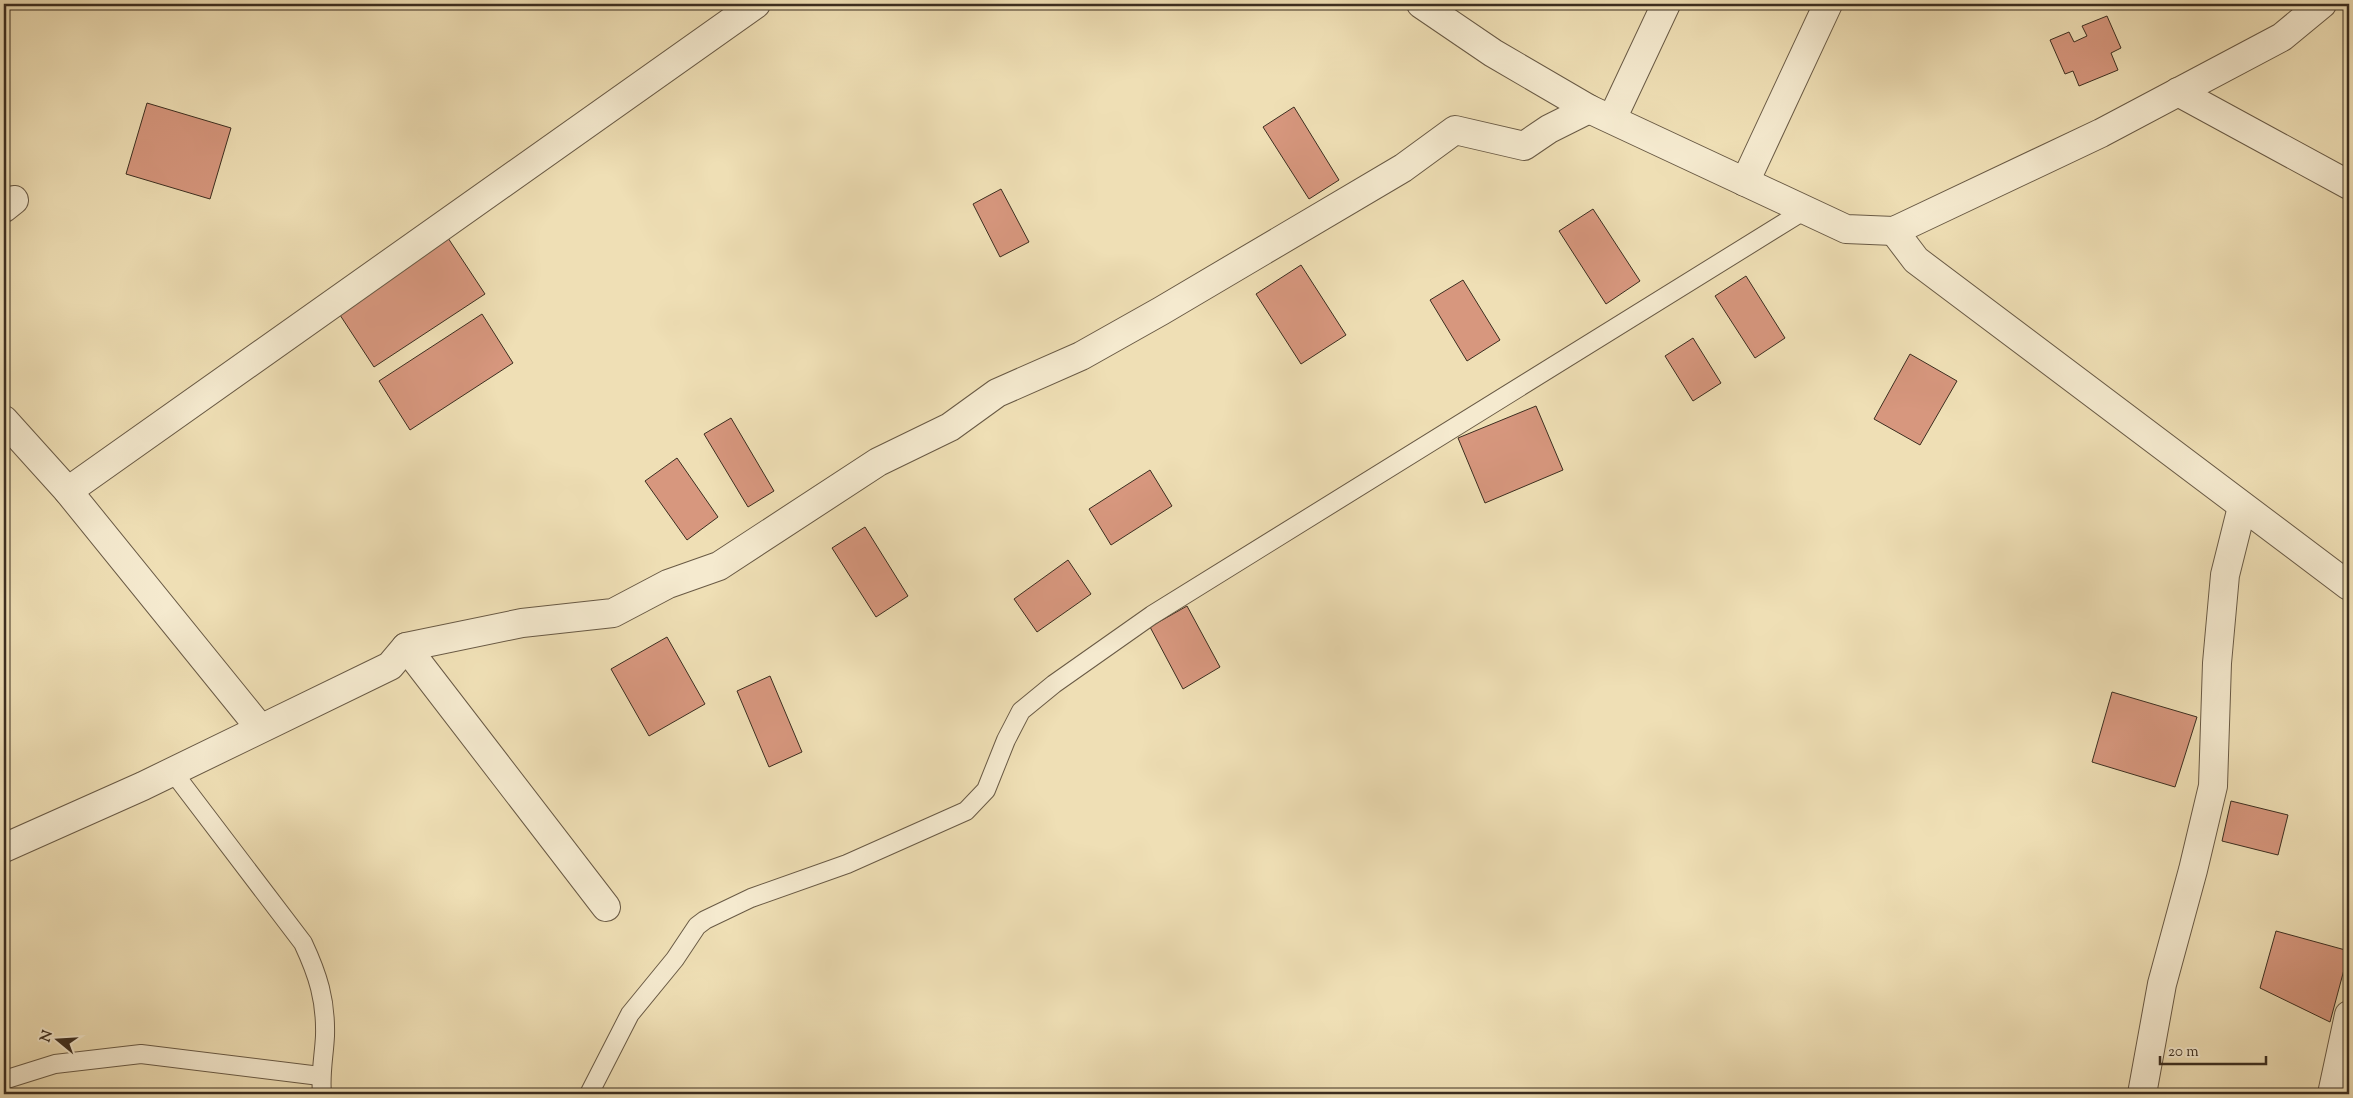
<svg xmlns="http://www.w3.org/2000/svg" width="2353" height="1098" viewBox="0 0 2353 1098" font-family="'Sorts Mill Goudy',serif">
<style>
.building{fill:#d7977e;stroke:#3c2e20}
.lines{fill:none;stroke-linecap:round;stroke-linejoin:round}
.lane-casing{stroke:#695a45;stroke-width:20}
.street-casing{stroke:#695a45;stroke-width:30}
.lane{stroke:#f5eacf;stroke-width:18}
.street{stroke:#f5eacf;stroke-width:28}
</style>
<rect width="100%" height="100%" fill="#efdfb5"/>
<filter id="stains"><feTurbulence type="fractalNoise" baseFrequency=".004" numOctaves="4"/><feColorMatrix values="0 0 0 0 .2 0 0 0 0 .09 0 0 0 0 .02 0 0 0 .5 -.17"/></filter>
<radialGradient id="worn" r=".72"><stop offset=".6" stop-color="#630" stop-opacity="0"/><stop offset="1" stop-color="#630" stop-opacity=".3"/></radialGradient>
<g class="building">
<path d="M2107 16 2121 48 2111 53 2118 70 2079 86 2073 71 2065 74 2050 40 2069 32 2074 42 2087 36 2082 26Z"/>
<path d="M147 103 231 128 210 199 126 174Z"/>
<path d="M1294 107 1339 180 1309 199 1263 127Z"/>
<path d="M1001 189 1029 242 1000 257 973 204Z"/>
<path d="M1593 209 1640 281 1606 304 1559 231Z"/>
<path d="M448 238 485 294 374 367 338 312Z"/>
<path d="M1301 265 1346 335 1301 364 1256 294Z"/>
<path d="M1746 276 1785 338 1755 358 1715 296Z"/>
<path d="M1463 280 1500 340 1467 361 1430 300Z"/>
<path d="M482 314 513 363 410 430 379 381Z"/>
<path d="M1693 338 1721 383 1693 401 1665 356Z"/>
<path d="M1910 354 1957 381 1920 445 1874 419Z"/>
<path d="M1536 406 1563 470 1485 503 1458 438Z"/>
<path d="M731 418 774 491 748 507 704 434Z"/>
<path d="M677 458 718 517 687 540 645 481Z"/>
<path d="M1150 470 1172 506 1111 545 1089 509Z"/>
<path d="M865 527 908 596 876 617 832 548Z"/>
<path d="M1068 560 1091 594 1037 632 1014 599Z"/>
<path d="M1187 606 1220 667 1183 689 1150 627Z"/>
<path d="M667 637 705 704 649 736 611 669Z"/>
<path d="M770 676 802 752 769 767 737 691Z"/>
<path d="M2112 692 2197 717 2175 787 2092 762Z"/>
<path d="M2231 801 2288 815 2278 855 2222 841Z"/>
<path d="M2276 931 2349 951 2330 1022 2260 988Z"/>
</g>
<g class="lines">
<defs>
<g id="lane">
<path d="M173 772 303 943C318 975 326 1000 325 1036 324 1056 320 1074 322 1094"/>
<path d="M4 1080 55 1064 141 1054 320 1076"/>
<path d="M589 1094 630 1014 675 959 697 926 705 920 751 898 847 864 966 811 986 790 1006 740 1021 711 1054 684 1152 615 1805 210"/>
</g>
<g id="street">
<path d="M1421 4 1493 53 1589 109 1846 229 1894 231 2101 133 2282 37 2322 4"/>
<path d="M2178 92 2349 185"/>
<path d="M1612 119 1666 4"/>
<path d="M1745 182 1828 4"/>
<path d="M4 208 14 200"/>
<path d="M1894 231 1916 260 2349 586"/>
<path d="M4 420 68 491 260 728"/>
<path d="M68 491 756 4"/>
<path d="M406 647 606 907"/>
<path d="M4 848 143 786 390 666 406 647 522 623 613 613 668 584 719 566 878 462 950 427 997 393 1081 356 1161 311 1403 168 1455 130 1524 146 1549 129 1589 109"/>
<path d="M2142 1094 2162 984 2193 870 2213 786 2217 663 2225 575 2242 507"/>
<path d="M2332 1094 2349 1015"/>
</g>
</defs>
<use href="#lane" class="lane-casing"/>
<use href="#street" class="street-casing"/>
<use href="#lane" class="lane"/>
<use href="#street" class="street"/>
</g>
<rect width="2353" height="1098" fill="none" stroke="#efdfb5" stroke-width="20"/>
<rect x="5" y="5" width="2343" height="1088" fill="none" stroke="#3c2e20" stroke-width="2.5"/>
<rect x="10" y="10" width="2333" height="1078" fill="none" stroke="#3c2e20"/>
<g transform="translate(58 1040) rotate(288)" stroke="#f5eacf" stroke-width="4" paint-order="stroke">
<path d="M0-4L9 19L0 12L-9 19Z" fill="#3c2e20"/>
<text y="-8" font-size="14" font-weight="bold" text-anchor="middle" fill="#3c2e20">N</text>
</g>
<path d="M2160 1056v8h106v-8" fill="none" stroke="#3c2e20" stroke-width="2.5"/>
<text x="2168" y="1056" font-size="15" fill="#3c2e20" stroke="#f5eacf" stroke-width="4" paint-order="stroke">20 m</text>
<rect width="100%" height="100%" filter="url(#stains)"/>
<rect width="100%" height="100%" fill="url(#worn)"/>
</svg>
